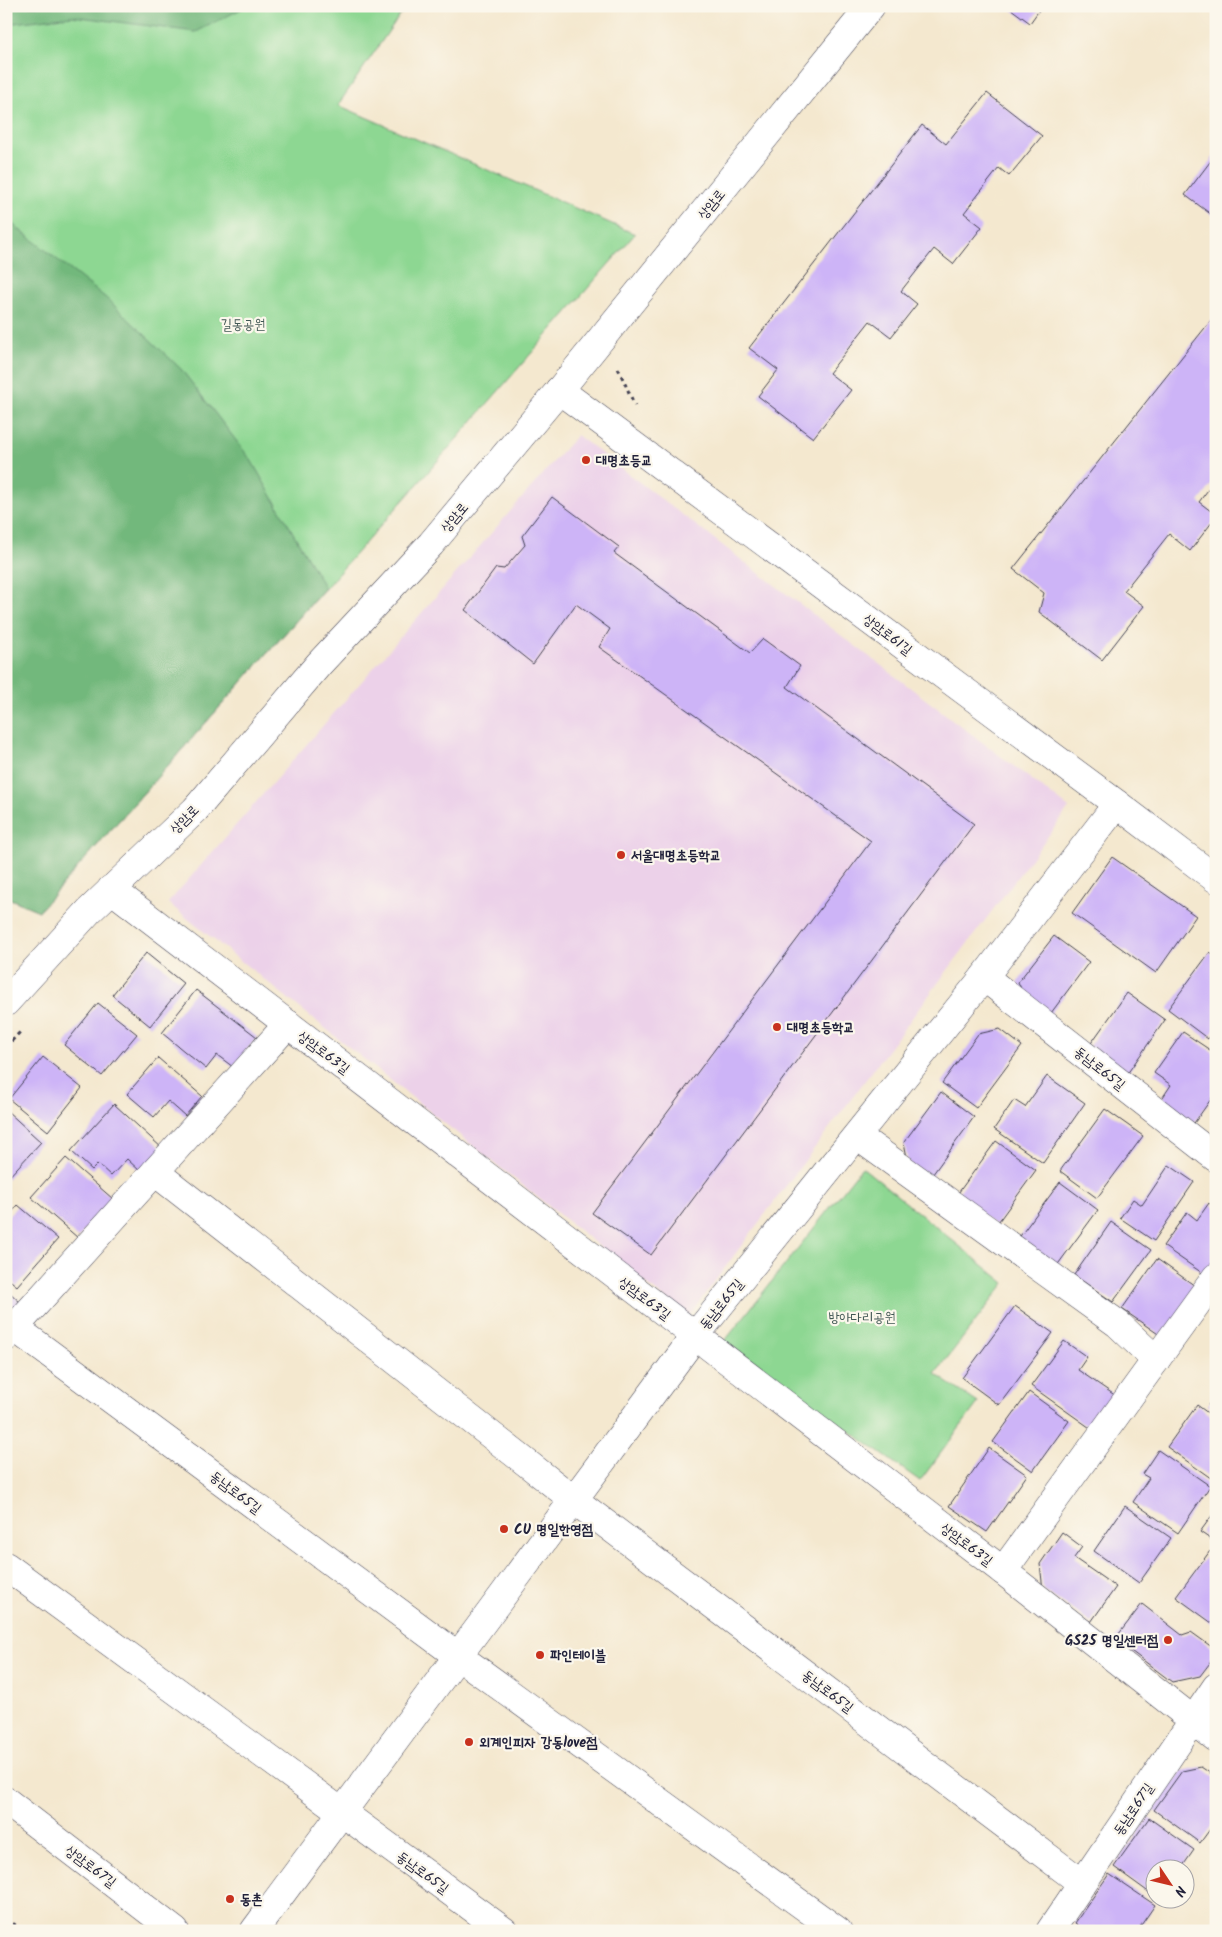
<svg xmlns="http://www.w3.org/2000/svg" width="1222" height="1937" viewBox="0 0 1222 1937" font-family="Kalam,'Poor Story',sans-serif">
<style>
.built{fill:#ecd1e9}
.green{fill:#8dd792;stroke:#587c66}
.forest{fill:#72b87c;stroke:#4a6d5c}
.building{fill:#cdb4f7}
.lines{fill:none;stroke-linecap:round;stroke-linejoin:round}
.minor-casing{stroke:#424051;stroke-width:29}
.tertiary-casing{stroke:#424051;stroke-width:29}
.path{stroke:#424051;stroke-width:3;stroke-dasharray:4 4;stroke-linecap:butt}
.minor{stroke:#fff;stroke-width:28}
.tertiary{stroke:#fff;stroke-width:28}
.poi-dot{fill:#c8321e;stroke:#fbf7ec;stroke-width:2}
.labels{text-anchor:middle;stroke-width:4.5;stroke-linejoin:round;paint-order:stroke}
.street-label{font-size:14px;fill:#22223b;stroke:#fbf7ec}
.park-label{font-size:14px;fill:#425855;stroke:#fbf7ec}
.poi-label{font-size:14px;font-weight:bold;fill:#22223b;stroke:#fbf7ec;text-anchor:start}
</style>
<rect width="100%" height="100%" fill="#fbf7ec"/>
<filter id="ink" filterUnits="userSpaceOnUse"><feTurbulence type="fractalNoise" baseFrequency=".02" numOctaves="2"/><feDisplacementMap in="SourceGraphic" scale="10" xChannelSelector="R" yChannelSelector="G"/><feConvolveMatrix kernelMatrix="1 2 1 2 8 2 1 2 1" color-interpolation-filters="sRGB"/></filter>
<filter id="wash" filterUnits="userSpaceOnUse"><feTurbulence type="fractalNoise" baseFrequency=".0096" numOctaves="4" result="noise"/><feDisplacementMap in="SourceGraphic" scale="20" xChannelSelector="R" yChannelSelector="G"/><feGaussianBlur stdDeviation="1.12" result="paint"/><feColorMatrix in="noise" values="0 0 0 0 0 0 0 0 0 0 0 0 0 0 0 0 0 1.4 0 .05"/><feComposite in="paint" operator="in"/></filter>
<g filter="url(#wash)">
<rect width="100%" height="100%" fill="#f4e8cf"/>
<path class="built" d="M577 435 1069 808 688 1317 168 903Z"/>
<g class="green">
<path d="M6 6H406L338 105 635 234 415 487 39 911 6 897Z"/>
<path d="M862 1167 1005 1283 935 1374 978 1403 920 1481 724 1342Z"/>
</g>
<g class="forest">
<path d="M6 6H247L196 32 72 16 6 24Z"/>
<path d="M6 219 106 298 181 369 251 460 325 588 39 911 6 897Z"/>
</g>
<g id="blocks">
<g class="building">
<path d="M1007 6H1042L1030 23Z"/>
<path d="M987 93 1042 136 1009 176 999 168 964 213 982 227 953 264 934 249 901 291 917 304 891 337 870 321 829 373 851 390 813 438 758 396 778 370 749 348 922 125 946 144Z"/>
<path d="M1216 154V218L1185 195Z"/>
<path d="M1216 314V479L1199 502 1216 515V517L1190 551 1169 534 1124 591 1144 606 1102 660 1039 612 1044 593 1013 569Z"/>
<path d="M552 497 619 547 614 553 750 653 763 639 800 666 787 687 974 824 651 1255 592 1213 871 841 599 647 610 629 576 604 533 664 465 610 496 568 504 569 525 545 522 536Z"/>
<path d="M1112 857 1196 916 1156 973 1072 913Z"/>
<path d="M1054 936 1089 962 1048 1017 1027 1001 1018 982Z"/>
<path d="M1210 952 1216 956V1028L1208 1039 1168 1009Z"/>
<path d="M146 953 184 984 150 1026 112 995Z"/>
<path d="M196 990 257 1037 233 1067 217 1055 206 1069 162 1033Z"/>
<path d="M1127 993 1165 1020 1127 1074 1089 1046Z"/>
<path d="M98 1003 137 1034 102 1076 64 1045Z"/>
<path d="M1000 1029 1022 1046 976 1108 942 1083 978 1034Z"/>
<path d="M1183 1032 1216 1054V1092L1192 1126 1159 1103 1171 1085 1154 1073Z"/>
<path d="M43 1057 82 1088 48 1131 9 1099Z"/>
<path d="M158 1058 202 1096 185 1116 168 1101 154 1117 127 1094Z"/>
<path d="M1047 1076 1085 1103 1043 1163 994 1129 1014 1100 1025 1107Z"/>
<path d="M941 1092 974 1117 930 1178 908 1163 904 1142Z"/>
<path d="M114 1104 163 1149 141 1172 127 1159 111 1176 98 1164 92 1170 71 1151Z"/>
<path d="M1105 1109 1143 1136 1097 1198 1060 1171Z"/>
<path d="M6 1110 41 1142 6 1180Z"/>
<path d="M996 1141 1036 1170 996 1225 956 1196Z"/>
<path d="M66 1158 113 1199 78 1238 31 1197Z"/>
<path d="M1169 1165 1194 1182 1154 1241 1120 1218 1133 1199 1142 1205Z"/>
<path d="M1060 1182 1098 1210 1053 1271 1015 1243Z"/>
<path d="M1209 1203 1216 1209V1266L1208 1277 1163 1246 1187 1212 1197 1220Z"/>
<path d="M18 1205 58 1239 17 1286 6 1277V1219Z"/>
<path d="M1111 1222 1151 1250 1113 1302 1074 1275Z"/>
<path d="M1157 1259 1198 1288 1164 1338 1122 1309Z"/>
<path d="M6 1289 22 1304 6 1320Z"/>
<path d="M1015 1306 1053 1333 999 1405 962 1378Z"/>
<path d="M1064 1341 1087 1357 1078 1370 1116 1396 1093 1430 1031 1386Z"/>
<path d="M1029 1392 1069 1421 1033 1471 993 1442Z"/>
<path d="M1216 1395V1410L1208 1405Z"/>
<path d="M1197 1405 1216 1419 1215 1481 1167 1447Z"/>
<path d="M989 1448 1027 1475 987 1532 949 1506Z"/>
<path d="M1158 1450 1210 1486 1178 1533 1133 1502 1149 1478 1142 1474Z"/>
<path d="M1125 1506 1171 1538 1139 1583 1094 1551Z"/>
<path d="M1216 1510V1543L1200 1532Z"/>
<path d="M1062 1532 1082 1547 1074 1558 1116 1587 1091 1622 1043 1590 1040 1564Z"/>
<path d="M1210 1551 1216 1555V1626L1176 1597Z"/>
<path d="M1142 1604 1182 1635 1191 1632 1216 1650V1655L1200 1676 1172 1682 1115 1639Z"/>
<path d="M1201 1767 1216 1777V1821L1200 1843 1154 1810 1182 1771Z"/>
<path d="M1149 1818 1194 1850 1180 1870H1154V1896L1114 1867Z"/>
<path d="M1109 1874 1155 1905 1137 1931H1086L1075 1923Z"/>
</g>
</g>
</g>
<g filter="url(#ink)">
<use href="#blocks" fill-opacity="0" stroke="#424051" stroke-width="1"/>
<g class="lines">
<defs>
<g id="minor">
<path d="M559 390 1117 804 1216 879"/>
<path d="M111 889 1003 1571 1216 1738"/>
<path d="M984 977 1216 1158"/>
<path d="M857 1136 1118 1324 1156 1360"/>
<path d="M155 1172 574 1500 1082 1883"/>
<path d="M15 1328 458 1656 838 1931"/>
<path d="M6 1337 288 1024"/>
<path d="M6 1566 504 1931"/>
<path d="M1003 1571 1216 1277"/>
<path d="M6 1801 175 1931"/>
<path d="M254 1931 695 1336 984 977 1117 804"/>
<path d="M1050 1931 1216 1687"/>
</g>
<path id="tertiary" d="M6 1002 89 911 195 810 319 664 431 544 562 387 871 6"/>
</defs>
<use href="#minor" class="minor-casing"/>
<use href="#tertiary" class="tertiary-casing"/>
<g class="path">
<path d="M618 368 635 406"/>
<path d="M6 1047 21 1031"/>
<path d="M6 1918 23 1931"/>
</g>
<use href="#minor" class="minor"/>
<use href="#tertiary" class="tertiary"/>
</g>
</g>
<g class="poi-dot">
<circle cx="586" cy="460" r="5"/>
<circle cx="621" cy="855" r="5"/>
<circle cx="777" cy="1027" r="5"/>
<circle cx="504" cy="1529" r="5"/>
<circle cx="1168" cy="1640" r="5"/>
<circle cx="540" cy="1655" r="5"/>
<circle cx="469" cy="1742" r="5"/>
<circle cx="230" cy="1899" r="5"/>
</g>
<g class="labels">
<g class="street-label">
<text transform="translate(711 204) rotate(-51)" y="5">상암로</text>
<text transform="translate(454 517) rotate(-50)" y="5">상암로</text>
<text transform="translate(888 634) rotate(37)" y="5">상암로61길</text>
<text transform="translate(184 819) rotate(-45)" y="5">상암로</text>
<text transform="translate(324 1052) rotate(37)" y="5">상암로63길</text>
<text transform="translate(1100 1068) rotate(38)" y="5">동남로65길</text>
<text transform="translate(645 1298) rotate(37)" y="5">상암로63길</text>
<text transform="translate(721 1304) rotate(-51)" y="5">동남로65길</text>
<text transform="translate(236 1492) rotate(37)" y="5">동남로65길</text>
<text transform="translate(967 1544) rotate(37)" y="5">상암로63길</text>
<text transform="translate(828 1691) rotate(37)" y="5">동남로65길</text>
<text transform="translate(1133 1809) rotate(-56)" y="5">동남로67길</text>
<text transform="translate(91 1866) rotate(37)" y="5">상암로67길</text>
<text transform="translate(423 1872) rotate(36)" y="5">동남로65길</text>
</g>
<g class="park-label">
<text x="243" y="329">길동공원</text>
<text x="862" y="1322">방아다리공원</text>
</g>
<g class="poi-label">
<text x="596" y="465">대명초등교</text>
<text x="631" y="860">서울대명초등학교</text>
<text x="787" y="1032">대명초등학교</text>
<text x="514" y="1534">CU 명일한영점</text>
<text x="1158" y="1645" text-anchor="end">GS25 명일센터점</text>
<text x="550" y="1660">파인테이블</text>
<text x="479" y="1747">외계인피자 강동love점</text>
<text x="240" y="1904">동촌</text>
</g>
</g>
<rect width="1222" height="1937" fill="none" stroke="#fbf7ec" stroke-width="25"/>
<g transform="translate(1170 1884) rotate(125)"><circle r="24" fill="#fbf7ec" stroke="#a4a2a5"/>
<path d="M0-4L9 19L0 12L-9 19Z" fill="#c8321e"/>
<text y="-8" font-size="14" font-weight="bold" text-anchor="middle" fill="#22223b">N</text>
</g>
</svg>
